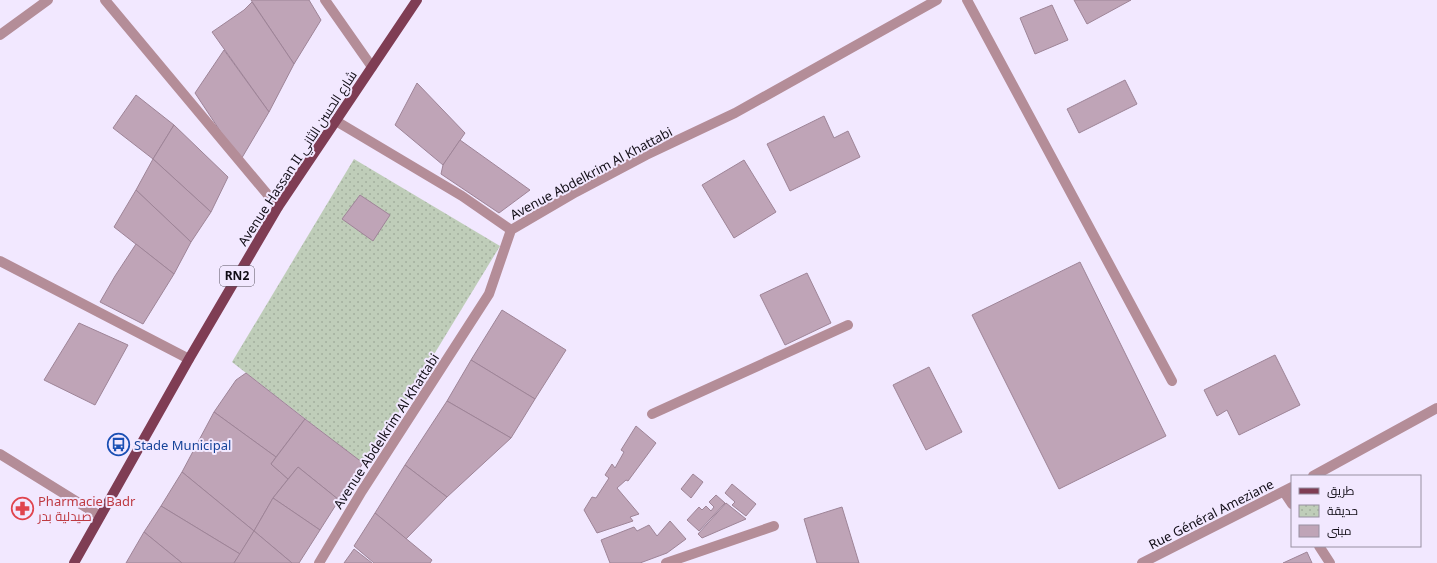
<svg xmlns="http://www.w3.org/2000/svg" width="1437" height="563" viewBox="0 0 1437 563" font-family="'Noto Sans',Cairo,sans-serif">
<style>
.park{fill:url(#park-dots)}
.building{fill:#bfa4b7;stroke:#9e8497}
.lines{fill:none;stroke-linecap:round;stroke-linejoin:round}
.street{stroke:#b48d98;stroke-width:10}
.primary{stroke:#7f3d54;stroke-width:10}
.labels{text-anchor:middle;stroke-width:4;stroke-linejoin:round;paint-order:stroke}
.shield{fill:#f2e8ff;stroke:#544f5c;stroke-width:1}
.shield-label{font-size:12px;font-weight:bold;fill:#110d16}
.street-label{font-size:13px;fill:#110d16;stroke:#f2e8ff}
.transit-label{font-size:13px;fill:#164399;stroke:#f2e8ff;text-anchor:start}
.health-label{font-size:13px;fill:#be3a42;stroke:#f2e8ff;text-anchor:start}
</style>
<defs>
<pattern id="park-dots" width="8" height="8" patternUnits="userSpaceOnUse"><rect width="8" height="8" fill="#bfcdb9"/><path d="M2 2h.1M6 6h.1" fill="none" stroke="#a3af9e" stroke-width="1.8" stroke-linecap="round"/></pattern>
</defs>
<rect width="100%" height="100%" fill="#f2e8ff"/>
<path class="park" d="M354 159 500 246 366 466 232 362Z"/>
<g class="building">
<path d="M251 0H309L321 20 294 64Z"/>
<path d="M1074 0H1131L1087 24Z"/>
<path d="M252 2 294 64 269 112 212 32 244 10Z"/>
<path d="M1052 5 1068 40 1035 54 1020 18Z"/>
<path d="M224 50 269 112 240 161 195 93Z"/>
<path d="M1125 80 1137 104 1079 133 1067 109Z"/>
<path d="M417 83 465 133 443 165 395 125Z"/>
<path d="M136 95 174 125 153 159 113 128Z"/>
<path d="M824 116 834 138 848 131 860 157 790 191 767 144Z"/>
<path d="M174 125 228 177 211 212 153 159Z"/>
<path d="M460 140 530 190 499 213 441 174 443 165Z"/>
<path d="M153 159 211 212 191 242 136 190Z"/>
<path d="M744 160 776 212 734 238 702 185Z"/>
<path d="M136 190 191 242 174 274 114 227Z"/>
<path d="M360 195 390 215 373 241 342 219Z"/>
<path d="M136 244 174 274 143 324 100 302 115 276Z"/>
<path d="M1080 262 1166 436 1059 489 972 315Z"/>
<path d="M807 273 831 323 785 345 760 295Z"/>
<path d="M502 310 566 350 535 399 471 360Z"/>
<path d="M79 323 128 345 95 405 44 380Z"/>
<path d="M1275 355 1300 405 1239 435 1227 410 1217 416 1204 390Z"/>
<path d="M471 360 535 399 511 438 447 401Z"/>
<path d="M929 367 962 432 926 450 893 385Z"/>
<path d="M246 373 305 419 276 457 214 412 236 380Z"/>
<path d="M447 401 511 438 447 497 405 465Z"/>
<path d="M214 412 276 457 271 464 288 479 273 498 254 531 182 472Z"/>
<path d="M305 419 363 463 339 500 298 467 288 479 271 464Z"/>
<path d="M636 426 656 443 628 481 626 480 617 488 639 514 630 517 633 521 597 533 584 510 592 497 596 498 609 478 605 475 612 464 615 468 624 452 621 450Z"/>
<path d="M405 465 447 497 406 539 375 513Z"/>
<path d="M298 467 339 500 320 530 273 498Z"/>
<path d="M182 472 254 531 240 554 161 506Z"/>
<path d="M693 474 703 482 691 498 681 489Z"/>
<path d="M732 484 756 504 746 516 732 505 735 502 725 493Z"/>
<path d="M716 495 725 503 699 531 687 520 699 507 702 510 706 506 711 511 714 507 709 502Z"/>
<path d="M273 498 320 530 299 563H292L254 531Z"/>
<path d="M726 503 746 519 702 538 698 534Z"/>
<path d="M161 506 240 554 234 563H182L144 532Z"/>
<path d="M842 507 859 563H817L804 519Z"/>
<path d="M375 513 432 560 430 563H374L354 546Z"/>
<path d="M670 521 686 539 667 553 640 563H610L601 540 634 527 637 531 649 525 657 536Z"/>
<path d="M254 531 292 563H234Z"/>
<path d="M144 532 182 563H126Z"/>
<path d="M354 549 372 563H344Z"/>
<path d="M1307 552 1312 563H1283Z"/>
</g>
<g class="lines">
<g class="street">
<path d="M105 0 278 207"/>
<path d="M325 0 372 67"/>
<path d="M967 0 1172 381"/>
<path d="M0 35 48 0"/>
<path d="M336 121 462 196 511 230"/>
<path d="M0 261 189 359"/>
<path d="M652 414 848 325"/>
<path d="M0 454 100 516"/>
<path d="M1313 476 1437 408"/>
<path d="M1284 492 1292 504"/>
<path d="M1319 546 1330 563"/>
<path d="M319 563 362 491 489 294 511 230 576 192 646 155 735 113 937 0"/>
<path d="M666 563 774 526"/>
<path d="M1142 563 1292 487"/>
</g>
<path class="primary" d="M74 563 189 359 278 207 417 0"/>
</g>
<defs>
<symbol id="bus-ring" viewBox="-11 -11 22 22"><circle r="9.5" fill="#f2e8ff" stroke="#1a4fb4" stroke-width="1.5"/><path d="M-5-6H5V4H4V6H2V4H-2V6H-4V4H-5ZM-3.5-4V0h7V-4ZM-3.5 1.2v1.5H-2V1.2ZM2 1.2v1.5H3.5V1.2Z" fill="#1a4fb4"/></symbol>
<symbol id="pharmacy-ring" viewBox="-11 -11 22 22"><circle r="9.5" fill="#f2e8ff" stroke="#e0444e" stroke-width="1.5"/><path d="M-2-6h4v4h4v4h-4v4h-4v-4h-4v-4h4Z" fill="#e0444e"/></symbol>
</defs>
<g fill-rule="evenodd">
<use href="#bus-ring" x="106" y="432" width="25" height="25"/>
<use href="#pharmacy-ring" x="10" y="496" width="25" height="25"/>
</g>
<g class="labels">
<rect class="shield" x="220" y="266" width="34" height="20" rx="3"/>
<g class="shield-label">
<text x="237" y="280">RN2</text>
</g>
<g class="street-label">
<text transform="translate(297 158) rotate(-57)" y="5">Avenue Hassan II شارع الحسن الثاني</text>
<text transform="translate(591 173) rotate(-28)" y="5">Avenue Abdelkrim Al Khattabi</text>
<text transform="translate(386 431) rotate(-57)" y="5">Avenue Abdelkrim Al Khattabi</text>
<text transform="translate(1211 514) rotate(-27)" y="5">Rue Général Ameziane</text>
</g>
<g class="transit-label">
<text x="134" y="450">Stade Municipal</text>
</g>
<g class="health-label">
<text x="38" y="506">Pharmacie Badr<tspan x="38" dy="15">صيدلية بدر</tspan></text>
</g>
</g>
<rect x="1291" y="475" width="130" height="72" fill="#f2e8ff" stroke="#9890a2"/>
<rect x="1299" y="488" width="20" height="6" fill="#7f3d54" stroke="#9890a2"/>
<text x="1327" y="495" font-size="12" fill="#110d16">طريق</text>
<rect x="1299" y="505" width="20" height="12" fill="url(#park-dots)" stroke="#9890a2"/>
<text x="1327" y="515" font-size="12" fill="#110d16">حديقة</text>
<rect x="1299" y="525" width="20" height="12" fill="#bfa4b7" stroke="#9890a2"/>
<text x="1327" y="535" font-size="12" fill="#110d16">مبنى</text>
</svg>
